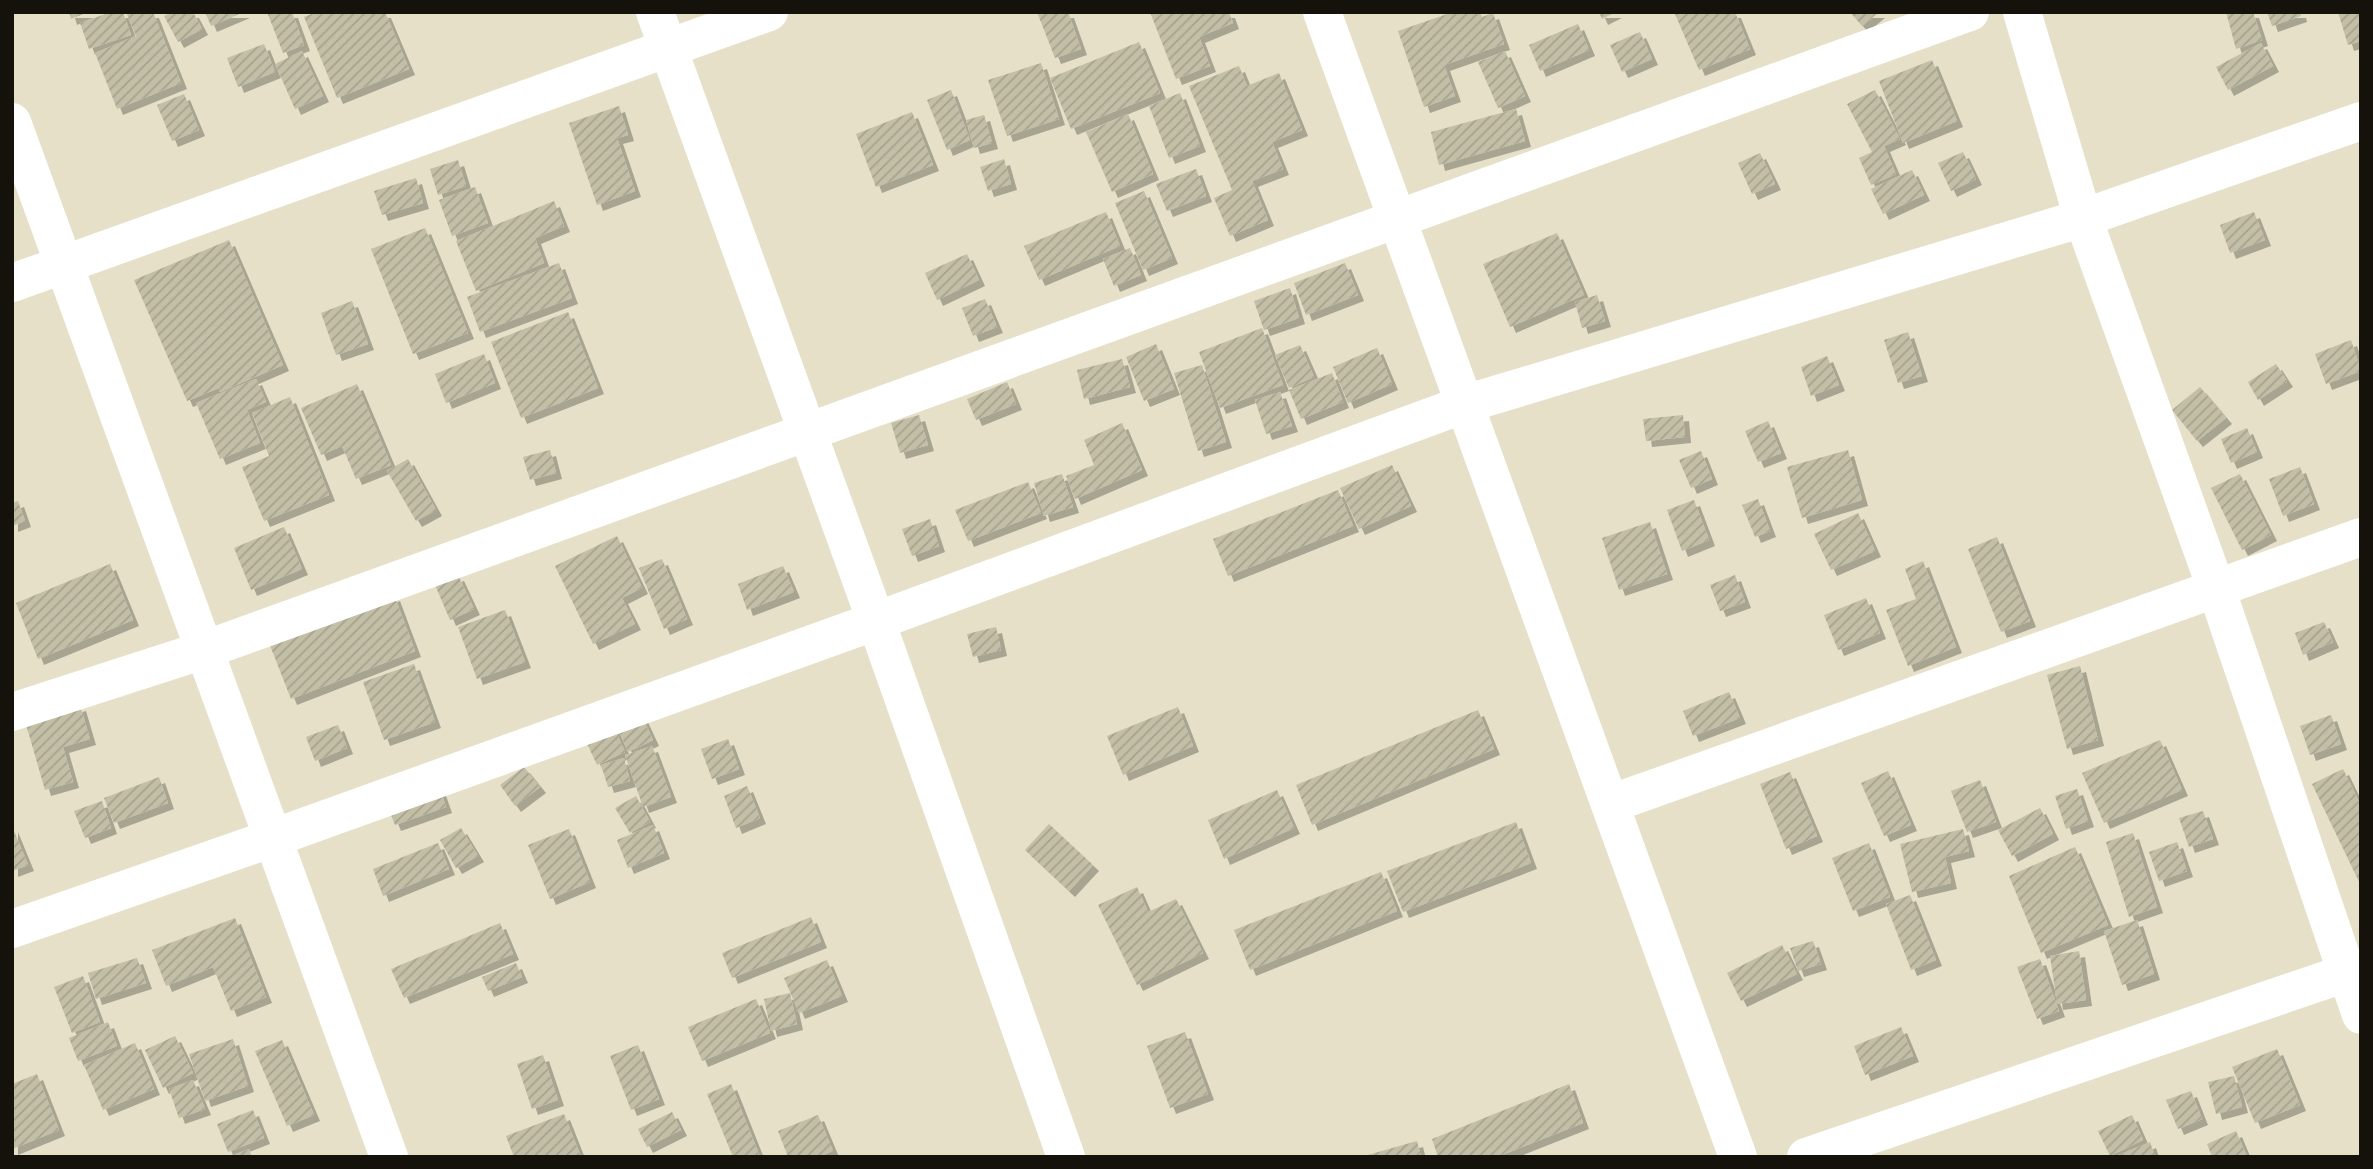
<svg xmlns="http://www.w3.org/2000/svg" width="2373" height="1169" viewBox="0 0 2373 1169" font-family="'Archivo Narrow',sans-serif">
<style>
.building{fill:url(#building-hatch);filter:url(#shadow)}
.lines{fill:none;stroke-linecap:round;stroke-linejoin:round}
.minor{stroke:#fff;stroke-width:38}
</style>
<defs>
<pattern id="building-hatch" width="6" height="6" patternUnits="userSpaceOnUse" patternTransform="scale(1.75)"><rect width="6" height="6" fill="#c3bea6"/><path d="M-1 1l2-2M0 6l6-6M5 7l2-2" fill="none" stroke="#a7a28e"/></pattern>
<filter id="shadow"><feDropShadow dx="6" dy="6" stdDeviation="0" flood-color="#0004"/></filter>
</defs>
<rect width="100%" height="100%" fill="#e5e0c7"/>
<g class="building">
<path d="M69 12H88L71 19Z"/>
<path d="M111 12H123L131 35 89 49 80 23Z"/>
<path d="M126 12H153L181 83 117 109 95 53 136 36Z"/>
<path d="M172 12H193L202 29 178 42 164 16Z"/>
<path d="M205 12H244L211 26Z"/>
<path d="M267 12H292L304 45 283 53Z"/>
<path d="M316 12H385L409 69 337 98 304 17Z"/>
<path d="M1037 12H1068L1081 49 1055 58Z"/>
<path d="M1150 12H1229L1233 23 1199 37 1210 66 1176 79Z"/>
<path d="M1453 12H1480L1482 17 1493 13 1504 44 1444 65 1455 96 1424 107 1398 31Z"/>
<path d="M1599 12H1616L1602 19Z"/>
<path d="M1678 12H1735L1750 49 1699 70 1675 14Z"/>
<path d="M1850 12H1879L1862 26Z"/>
<path d="M2226 12H2253L2262 40 2236 49Z"/>
<path d="M2267 12H2300L2301 16 2272 26Z"/>
<path d="M2338 12H2361V41L2348 45Z"/>
<path d="M1578 24 1589 50 1540 71 1529 45Z"/>
<path d="M1640 32 1652 59 1622 72 1610 45Z"/>
<path d="M1139 42 1160 93 1071 129 1050 78Z"/>
<path d="M2261 43 2273 66 2228 90 2216 67Z"/>
<path d="M264 44 275 72 238 87 227 58Z"/>
<path d="M302 51 323 96 295 109 275 64Z"/>
<path d="M1505 51 1525 96 1498 108 1478 62Z"/>
<path d="M1932 60 1957 121 1903 143 1879 81Z"/>
<path d="M1041 63 1059 119 1007 136 988 80Z"/>
<path d="M1239 66 1247 86 1279 73 1302 130 1272 142 1283 169 1252 181 1268 220 1230 236 1214 198 1232 190 1189 86Z"/>
<path d="M951 90 970 140 947 150 927 100Z"/>
<path d="M1875 90 1900 139 1884 146 1896 174 1871 185 1859 158 1872 152 1847 104Z"/>
<path d="M1180 93 1200 146 1169 158 1149 106Z"/>
<path d="M184 94 199 130 172 141 157 105Z"/>
<path d="M619 106 628 135 617 138 635 191 597 205 569 123Z"/>
<path d="M1516 109 1525 141 1439 165 1431 132Z"/>
<path d="M912 112 933 165 876 187 856 134Z"/>
<path d="M1128 114 1153 174 1112 192 1086 132Z"/>
<path d="M984 115 992 143 974 148 966 120Z"/>
<path d="M1963 152 1976 179 1951 191 1938 163Z"/>
<path d="M1760 153 1775 184 1752 194 1738 163Z"/>
<path d="M1004 159 1011 184 988 191 980 167Z"/>
<path d="M458 160 466 186 438 195 430 169Z"/>
<path d="M1196 169 1206 196 1167 211 1156 184Z"/>
<path d="M1912 170 1924 195 1883 214 1871 189Z"/>
<path d="M416 178 423 203 382 215 374 191Z"/>
<path d="M475 187 488 223 452 236 439 200Z"/>
<path d="M1144 191 1172 258 1143 270 1115 203Z"/>
<path d="M554 201 564 226 535 238 544 263 476 291 456 241Z"/>
<path d="M1106 212 1120 246 1039 280 1024 246Z"/>
<path d="M2254 212 2265 240 2230 253 2220 225Z"/>
<path d="M425 228 468 333 413 354 371 249Z"/>
<path d="M1557 233 1584 295 1510 327 1483 264Z"/>
<path d="M229 240 283 365 220 392 219 388 187 401 134 280Z"/>
<path d="M1130 248 1141 275 1114 286 1103 259Z"/>
<path d="M967 254 979 280 937 300 925 273Z"/>
<path d="M559 263 572 298 480 332 467 297Z"/>
<path d="M1345 263 1358 295 1306 315 1294 283Z"/>
<path d="M1290 288 1299 318 1264 330 1254 301Z"/>
<path d="M1597 295 1605 321 1582 328 1575 302Z"/>
<path d="M985 299 997 327 973 336 962 308Z"/>
<path d="M352 301 368 344 336 355 321 313Z"/>
<path d="M568 312 598 388 521 418 491 342Z"/>
<path d="M1262 328 1283 385 1220 408 1199 352Z"/>
<path d="M1908 332 1922 376 1898 383 1884 340Z"/>
<path d="M2351 340 2361 371 2326 384 2315 354Z"/>
<path d="M1156 344 1174 389 1144 401 1126 357Z"/>
<path d="M1300 345 1314 377 1289 388 1275 355Z"/>
<path d="M1377 348 1392 384 1348 403 1333 367Z"/>
<path d="M484 354 495 383 446 403 435 374Z"/>
<path d="M1827 356 1839 385 1811 396 1801 367Z"/>
<path d="M1122 359 1130 387 1084 399 1077 370Z"/>
<path d="M2276 364 2287 381 2258 400 2248 382Z"/>
<path d="M1202 365 1226 442 1198 451 1174 373Z"/>
<path d="M1332 373 1343 402 1301 419 1289 390Z"/>
<path d="M256 379 266 402 247 410 260 443 220 459 196 403Z"/>
<path d="M1007 382 1016 404 976 420 967 399Z"/>
<path d="M357 384 391 465 356 479 342 446 321 455 301 408Z"/>
<path d="M2200 387 2226 418 2197 441 2172 410Z"/>
<path d="M1280 392 1292 426 1266 434 1255 400Z"/>
<path d="M290 397 329 495 264 521 242 467 269 456 252 413Z"/>
<path d="M919 415 928 445 900 453 891 423Z"/>
<path d="M1683 415 1685 437 1646 441 1643 419Z"/>
<path d="M1768 421 1781 453 1758 462 1745 431Z"/>
<path d="M1122 423 1142 470 1075 499 1066 476 1094 465 1084 440Z"/>
<path d="M2247 428 2257 452 2231 463 2221 439Z"/>
<path d="M550 450 556 473 530 480 523 457Z"/>
<path d="M1848 450 1862 500 1802 518 1787 467Z"/>
<path d="M1701 451 1712 479 1691 488 1679 460Z"/>
<path d="M408 459 436 510 416 521 387 471Z"/>
<path d="M1392 465 1411 506 1359 529 1340 488Z"/>
<path d="M2300 467 2314 504 2283 516 2269 479Z"/>
<path d="M1062 474 1073 507 1044 516 1034 483Z"/>
<path d="M2240 474 2271 535 2242 550 2211 488Z"/>
<path d="M1028 482 1041 513 968 541 955 510Z"/>
<path d="M1338 490 1353 526 1228 576 1213 539Z"/>
<path d="M1758 499 1770 531 1755 537 1742 505Z"/>
<path d="M1694 500 1709 540 1682 551 1667 510Z"/>
<path d="M18 501 25 521 12 526V503Z"/>
<path d="M1858 513 1875 551 1831 570 1814 534Z"/>
<path d="M930 519 939 546 912 556 902 529Z"/>
<path d="M1650 522 1667 574 1619 590 1602 538Z"/>
<path d="M284 527 302 569 251 590 234 548Z"/>
<path d="M617 536 642 588 622 598 635 624 593 644 555 566Z"/>
<path d="M1997 537 2030 621 2001 632 1968 549Z"/>
<path d="M662 559 687 619 664 629 639 568Z"/>
<path d="M1923 561 1956 647 1908 666 1886 610 1916 599 1905 569Z"/>
<path d="M110 564 133 620 38 659 16 603Z"/>
<path d="M783 566 794 592 747 610 738 584Z"/>
<path d="M458 575 474 609 450 620 435 585Z"/>
<path d="M1735 575 1745 602 1720 611 1710 585Z"/>
<path d="M394 595 415 651 291 699 269 643Z"/>
<path d="M1866 598 1880 633 1838 650 1824 615Z"/>
<path d="M505 610 525 662 477 679 458 627Z"/>
<path d="M2324 622 2333 642 2303 655 2295 633Z"/>
<path d="M996 627 1001 650 973 657 967 634Z"/>
<path d="M414 664 435 722 384 740 363 682Z"/>
<path d="M2080 666 2098 740 2067 749 2047 675Z"/>
<path d="M1729 692 1740 718 1693 736 1683 711Z"/>
<path d="M80 705 90 739 63 747 73 782 45 790 25 721Z"/>
<path d="M1178 707 1193 746 1123 775 1107 736Z"/>
<path d="M1478 710 1494 749 1312 825 1296 785Z"/>
<path d="M640 712 653 740 628 752 616 724Z"/>
<path d="M2331 715 2341 744 2310 755 2300 726Z"/>
<path d="M611 721 625 752 597 765 583 735Z"/>
<path d="M338 725 347 748 315 761 306 737Z"/>
<path d="M728 739 739 769 712 779 701 749Z"/>
<path d="M2160 740 2182 790 2104 823 2082 773Z"/>
<path d="M652 746 671 797 643 807 625 755Z"/>
<path d="M624 758 630 781 608 787 601 765Z"/>
<path d="M524 767 540 787 515 806 500 785Z"/>
<path d="M2343 769 2361 806V886L2312 784Z"/>
<path d="M1888 771 1911 825 1884 836 1861 783Z"/>
<path d="M1790 772 1817 836 1786 849 1760 784Z"/>
<path d="M159 777 168 803 114 823 104 798Z"/>
<path d="M1980 780 1996 822 1967 832 1951 791Z"/>
<path d="M747 786 760 818 736 828 724 796Z"/>
<path d="M439 787 446 807 395 825 387 805Z"/>
<path d="M2077 789 2088 821 2066 829 2055 796Z"/>
<path d="M1277 790 1294 828 1224 859 1208 820Z"/>
<path d="M636 796 650 822 630 833 615 808Z"/>
<path d="M102 801 111 828 85 838 74 811Z"/>
<path d="M2040 808 2053 834 2012 856 1998 830Z"/>
<path d="M2203 811 2213 839 2189 847 2179 818Z"/>
<path d="M1516 822 1531 863 1403 912 1387 871Z"/>
<path d="M1049 824 1093 865 1069 891 1025 850Z"/>
<path d="M653 825 664 853 628 868 617 840Z"/>
<path d="M12 826 28 865 12 871Z"/>
<path d="M461 828 478 856 456 868 440 840Z"/>
<path d="M569 829 590 882 550 899 528 845Z"/>
<path d="M1963 829 1969 851 1945 857 1951 883 1912 892 1900 844Z"/>
<path d="M2133 833 2157 907 2129 917 2106 842Z"/>
<path d="M2177 842 2187 871 2159 881 2149 852Z"/>
<path d="M438 843 449 869 383 896 373 869Z"/>
<path d="M1869 843 1890 897 1853 911 1832 858Z"/>
<path d="M2075 847 2108 925 2041 953 2009 876Z"/>
<path d="M1381 872 1397 911 1250 970 1234 930Z"/>
<path d="M1137 887 1148 912 1176 899 1203 953 1137 985 1098 905Z"/>
<path d="M1910 895 1936 960 1911 970 1886 904Z"/>
<path d="M811 917 821 942 732 978 722 953Z"/>
<path d="M235 918 266 997 231 1011 213 967 166 986 152 950Z"/>
<path d="M2137 920 2154 974 2122 985 2104 931Z"/>
<path d="M500 923 513 954 404 998 391 969Z"/>
<path d="M1813 941 1821 964 1798 971 1790 948Z"/>
<path d="M1782 945 1797 974 1741 1001 1727 973Z"/>
<path d="M2079 951 2086 1000 2057 1004 2050 956Z"/>
<path d="M137 958 146 983 96 999 88 973Z"/>
<path d="M2040 959 2059 1011 2037 1019 2017 967Z"/>
<path d="M827 960 842 996 799 1013 784 978Z"/>
<path d="M516 963 522 977 488 991 482 977Z"/>
<path d="M83 976 100 1022 72 1033 54 987Z"/>
<path d="M790 993 797 1024 771 1031 764 999Z"/>
<path d="M756 999 770 1033 702 1061 688 1027Z"/>
<path d="M108 1022 117 1046 78 1061 69 1038Z"/>
<path d="M1901 1027 1913 1056 1865 1075 1854 1046Z"/>
<path d="M1185 1032 1208 1094 1170 1108 1147 1046Z"/>
<path d="M175 1036 193 1073 163 1088 145 1050Z"/>
<path d="M233 1039 248 1086 205 1101 189 1054Z"/>
<path d="M282 1040 314 1115 287 1126 255 1051Z"/>
<path d="M135 1043 154 1089 103 1110 84 1065Z"/>
<path d="M638 1045 659 1099 631 1110 610 1056Z"/>
<path d="M2277 1049 2300 1105 2255 1123 2232 1067Z"/>
<path d="M543 1055 558 1100 532 1109 517 1064Z"/>
<path d="M37 1074 59 1130 12 1149V1084Z"/>
<path d="M2234 1076 2242 1107 2216 1114 2208 1082Z"/>
<path d="M193 1080 205 1109 179 1118 169 1089Z"/>
<path d="M731 1084 760 1157H733L707 1094Z"/>
<path d="M1569 1084 1583 1123 1497 1157H1438L1432 1139Z"/>
<path d="M2191 1091 2202 1119 2178 1129 2166 1100Z"/>
<path d="M253 1110 264 1138 228 1152 217 1124Z"/>
<path d="M672 1112 681 1130 647 1147 638 1129Z"/>
<path d="M564 1114 581 1157H514L506 1136Z"/>
<path d="M818 1115 833 1151 818 1157H788L778 1131Z"/>
<path d="M2132 1115 2143 1140 2110 1156 2098 1131Z"/>
<path d="M2236 1131 2247 1157H2212L2207 1144Z"/>
<path d="M1417 1141 1421 1157H1365L1364 1156Z"/>
<path d="M2150 1142 2155 1157H2114Z"/>
<path d="M249 1149 252 1157H229Z"/>
</g>
<g class="lines">
<g class="minor">
<path d="M655 12 876 621 1066 1157"/>
<path d="M1322 12 1738 1157"/>
<path d="M2022 12 2083 218 2216 588 2361 1015"/>
<path d="M12 122 389 1157"/>
<path d="M12 283 769 12"/>
<path d="M12 712 204 650 1970 12"/>
<path d="M1610 804 2361 537"/>
<path d="M12 929 273 838 876 621 1465 404 2083 218 2361 121"/>
<path d="M1806 1157 2361 968"/>
</g>
</g>
<rect width="2373" height="1169" fill="none" stroke="#14120a" stroke-width="28"/>
</svg>
